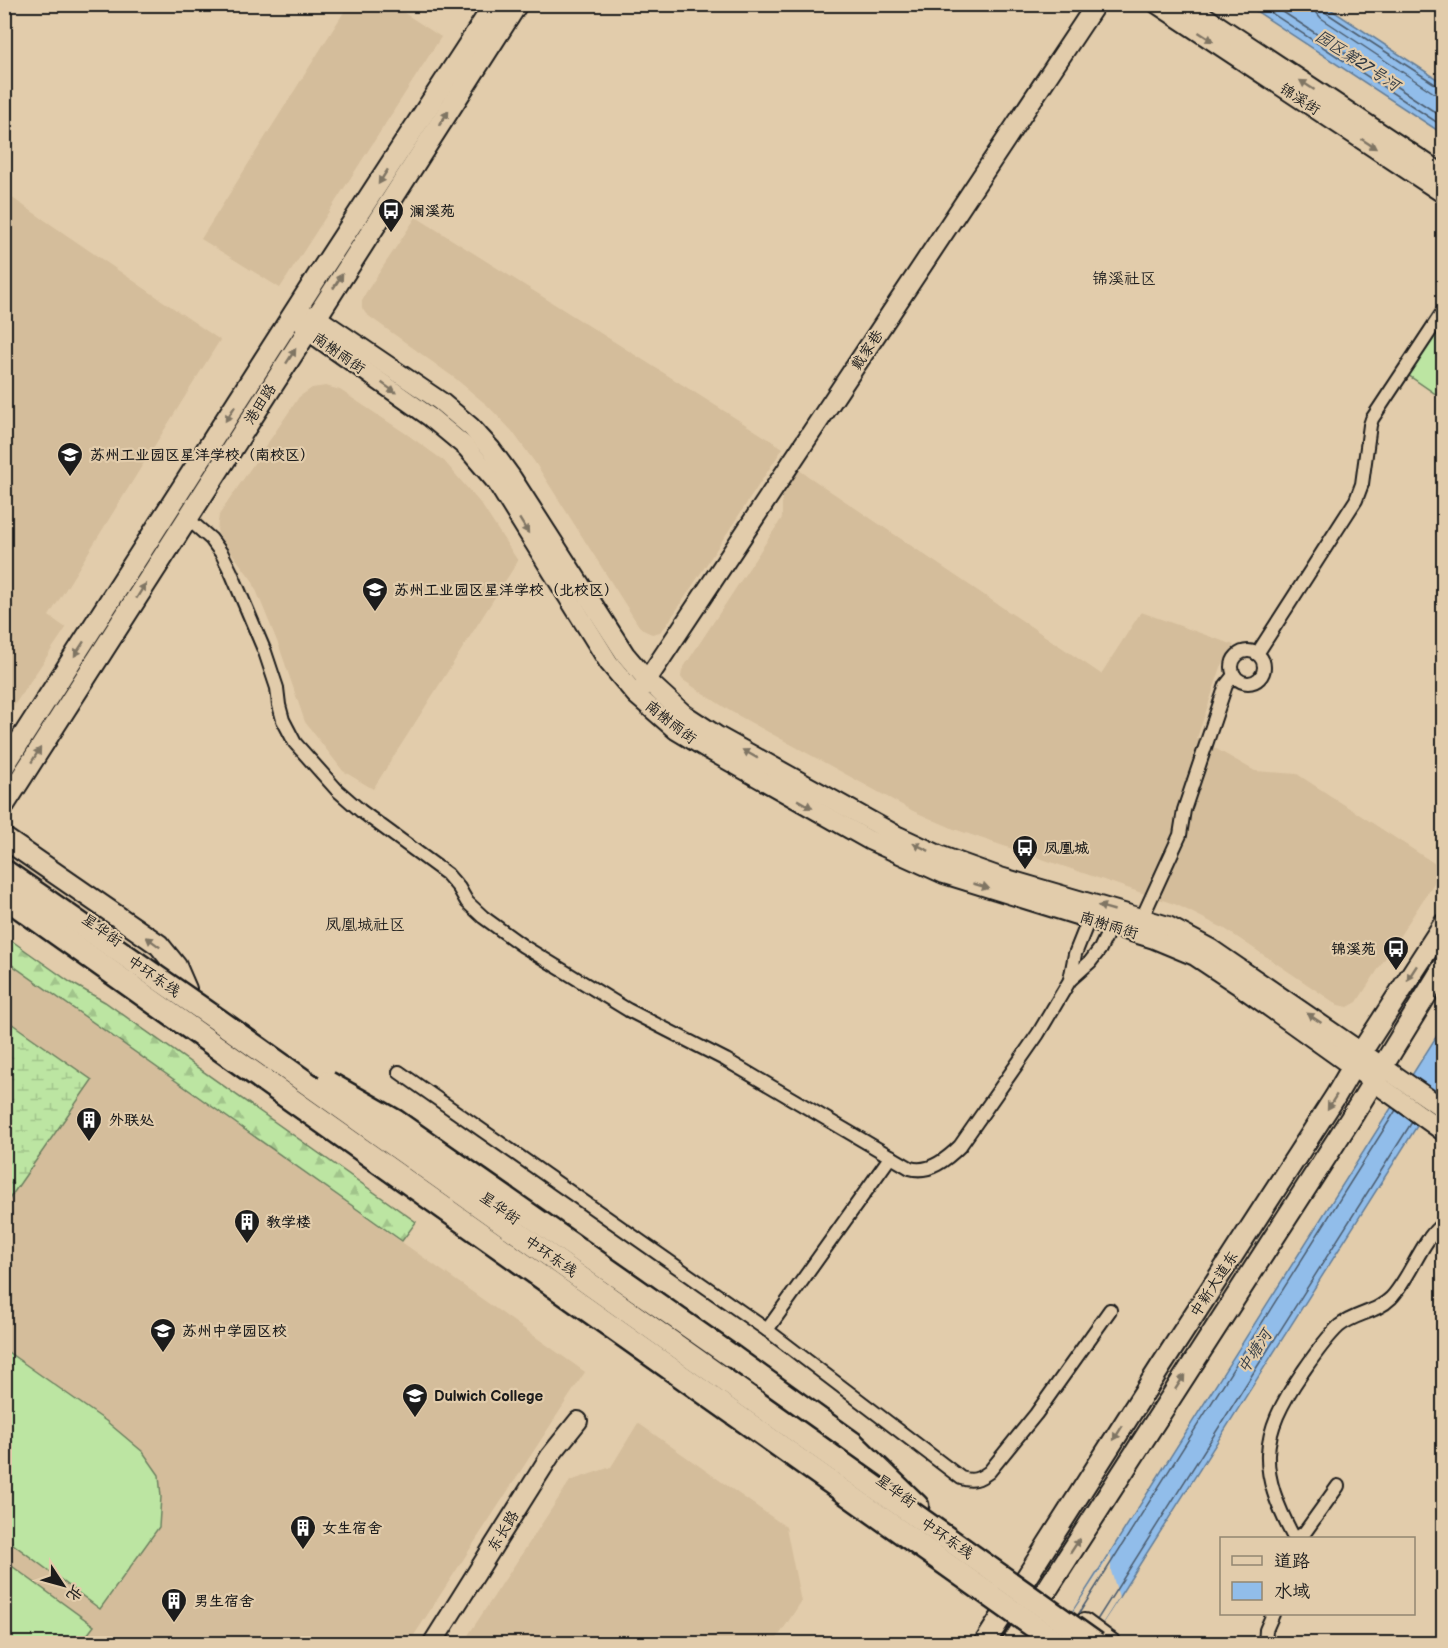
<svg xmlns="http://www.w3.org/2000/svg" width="1448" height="1648" viewBox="0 0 1448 1648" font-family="'Balsamiq Sans','LXGW WenKai TC',sans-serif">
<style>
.built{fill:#d4bd9b}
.grass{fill:#bce5a2;stroke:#6c805f;stroke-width:1.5}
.forest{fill:url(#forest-firs);stroke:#6c805f;stroke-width:1.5}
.wetland{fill:url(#wetland-marsh);stroke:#6c805f;stroke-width:1.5}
.water{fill:#91bdea;stroke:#627d98;stroke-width:1.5}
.pier{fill:#e2ccab}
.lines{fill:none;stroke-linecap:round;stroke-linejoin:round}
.shore{stroke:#4b5c6e;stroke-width:1.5}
.street-casing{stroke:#1c1c1c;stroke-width:16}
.secondary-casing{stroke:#1c1c1c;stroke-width:22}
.primary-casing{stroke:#1c1c1c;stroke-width:24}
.highway-casing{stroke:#1c1c1c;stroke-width:27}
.street{stroke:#e2ccab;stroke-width:12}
.secondary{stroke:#e2ccab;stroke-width:18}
.primary{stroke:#e2ccab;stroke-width:20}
.highway{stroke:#e2ccab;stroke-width:22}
.highway-bridge-casing{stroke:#1c1c1c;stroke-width:27;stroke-linecap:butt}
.highway-bridge{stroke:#e2ccab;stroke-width:22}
.oneway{fill:#7f7464}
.labels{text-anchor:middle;stroke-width:4.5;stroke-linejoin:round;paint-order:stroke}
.street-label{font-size:15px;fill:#1c1c1c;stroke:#e2ccab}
.poi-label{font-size:15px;font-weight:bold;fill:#1c1c1c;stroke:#e2ccab;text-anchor:start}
.water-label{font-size:16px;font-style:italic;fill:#333c45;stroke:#e2ccab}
.neighbourhood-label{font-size:16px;fill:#1c1c1c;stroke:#e2ccab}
</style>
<defs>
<pattern id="forest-firs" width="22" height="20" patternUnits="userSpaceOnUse" patternTransform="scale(1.5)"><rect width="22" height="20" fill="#bce5a2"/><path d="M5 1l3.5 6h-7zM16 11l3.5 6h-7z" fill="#a1c48b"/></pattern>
<pattern id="wetland-marsh" width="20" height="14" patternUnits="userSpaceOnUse" patternTransform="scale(1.5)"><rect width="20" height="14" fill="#bce5a2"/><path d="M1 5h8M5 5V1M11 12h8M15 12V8" fill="none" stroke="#a1c48b"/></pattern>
</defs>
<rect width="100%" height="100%" fill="#e2ccab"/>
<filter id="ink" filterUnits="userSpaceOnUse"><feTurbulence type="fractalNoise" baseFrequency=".0167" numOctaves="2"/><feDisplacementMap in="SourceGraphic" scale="12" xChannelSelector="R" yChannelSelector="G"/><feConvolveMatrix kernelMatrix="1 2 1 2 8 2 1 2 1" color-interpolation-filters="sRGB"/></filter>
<g filter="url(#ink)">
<g class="built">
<path d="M349 4 392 5 441 37 280 288 201 239Z"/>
<path d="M5 193 220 340 49 616 66 628 5 719Z"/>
<path d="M416 217 783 448 666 626 660 632 652 634 645 631 639 626 536 464 512 431 488 406 456 379 366 314 362 308V301L365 294Z"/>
<path d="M326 386 340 390 408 435 444 461 481 504 518 561 373 789 343 771 305 722 279 646 252 580 219 536 217 530 219 515 299 397 312 388Z"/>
<path d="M799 470 1101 674 1141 612 1234 645 1221 667 1197 738 1255 771 1297 774 1443 869 1357 1002 1348 1007 1338 1005 1225 929 1177 905 954 829 913 811 730 711 683 680 681 677 682 670 782 518V496Z"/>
<path d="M4 960 585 1372 409 1643H5Z"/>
<path d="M638 1423 786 1527 801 1602 774 1643H463L570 1481 611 1467Z"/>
</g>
<g class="grass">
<path d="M1443 325V399L1408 375Z"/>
<path d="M5 1350 106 1421 143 1452 159 1475 161 1497 159 1527 100 1609 5 1538Z"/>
<path d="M9 1564 94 1626 81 1643H5L4 1570Z"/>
</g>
<path class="forest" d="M5 936 70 982 105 1002 416 1222 402 1241 5 960Z"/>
<path class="wetland" d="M5 1019 92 1080 5 1205Z"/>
<g class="water">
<path d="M1247 5H1324L1443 83V134Z"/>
<path d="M1443 1026V1085L1119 1597 1089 1643 1052 1644Z"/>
</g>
<path class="pier" d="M1111 1554V1571L1119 1597 1089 1644 1052 1643Z"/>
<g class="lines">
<g class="shore">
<path d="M1258 4 1444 127"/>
<path d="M1271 4 1444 118"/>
<path d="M1314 4 1316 12 1321 18 1434 93 1444 95"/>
<path d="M1322 4 1325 12 1438 86 1444 88"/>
<path d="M1078 1615 1396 1110"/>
<path d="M1097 1620 1412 1122"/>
</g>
<defs>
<g id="street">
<path d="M187 518 211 539 222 554 231 572 265 652 277 688 279 705 283 720 295 743 337 790 361 811 447 874 459 888 467 902 483 917 523 946 628 1010 726 1060 910 1168C929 1174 947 1159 960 1146L1038 1034 1070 980 1090 962 1100 949 1111 926"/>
<circle cx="1248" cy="667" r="16"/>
<path d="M1257 654 1356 500 1362 484 1370 425 1372 419 1444 310"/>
<path d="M1142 918 1180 835 1184 810 1226 685 1234 675"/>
<path d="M1070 980 1075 954 1089 919"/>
<path d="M399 1072 767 1330 961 1478C973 1482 979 1479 989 1472L1036 1414 1110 1310"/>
<path d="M767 1330 891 1156"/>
<path d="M1294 1538C1258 1470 1258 1437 1302 1373 1313 1357 1325 1339 1339 1326 1355 1313 1376 1313 1391 1298 1411 1277 1422 1238 1444 1223"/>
<path d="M1297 1538 1305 1532 1338 1486"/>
<path d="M1265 1644 1266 1630 1273 1614"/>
<path d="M1442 1644 1444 1641"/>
</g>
<g id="secondary">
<path d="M1157 4 1444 194"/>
<path d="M1186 4 1444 175"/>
<path d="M295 312 307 330 430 417 466 447 497 483 609 663 636 695 676 730 711 751 869 840 944 874 1154 939 1195 956 1237 984 1444 1132"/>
<path d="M303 314 316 317 440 401 471 427 491 449 512 478 625 654 647 680 684 714 716 735 898 836 939 855 1000 877 1168 926 1211 949 1444 1109"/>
<path d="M641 689 1096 4"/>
<path d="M432 1644 550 1456 578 1421"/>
</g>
<g id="primary">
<path d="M4 766 319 274 495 4"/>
<path d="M4 805 517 4"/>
<path d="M4 838 159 945 176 966 186 989"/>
<path d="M1084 1624 1111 1644"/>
<path d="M984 1644 1161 1366 1335 1097 1362 1051 1444 924"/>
<path d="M1012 1644 1351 1118 1444 966"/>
</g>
<path id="highway" d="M731 1356 852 1443 917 1506"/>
</defs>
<use href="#street" class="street-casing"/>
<use href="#secondary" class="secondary-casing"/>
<use href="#primary" class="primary-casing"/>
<use href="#highway" class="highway-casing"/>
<use href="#street" class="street"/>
<use href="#secondary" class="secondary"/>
<use href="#primary" class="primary"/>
<use href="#highway" class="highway"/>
<defs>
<g id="highway-bridge">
<path d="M4 871 218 1020 1096 1644"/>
<path d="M4 896 1059 1644"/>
<path d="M328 1083 395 1121 731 1356"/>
</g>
</defs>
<use href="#highway-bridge" class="highway-bridge-casing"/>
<use href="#highway-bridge" class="highway-bridge"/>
</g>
<defs><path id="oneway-solid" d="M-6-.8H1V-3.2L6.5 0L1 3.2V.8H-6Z" transform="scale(1.5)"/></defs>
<g class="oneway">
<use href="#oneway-solid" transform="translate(1206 37) rotate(33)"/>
<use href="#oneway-solid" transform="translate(1307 85) rotate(-147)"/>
<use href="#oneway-solid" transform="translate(444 118) rotate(-57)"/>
<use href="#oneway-solid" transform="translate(1369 144) rotate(33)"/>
<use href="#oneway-solid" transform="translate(383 177) rotate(123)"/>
<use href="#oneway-solid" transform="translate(338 281) rotate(-57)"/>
<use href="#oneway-solid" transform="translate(291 356) rotate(-57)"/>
<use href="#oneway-solid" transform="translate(389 388) rotate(35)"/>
<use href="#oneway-solid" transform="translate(230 414) rotate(123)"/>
<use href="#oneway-solid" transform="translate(524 526) rotate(58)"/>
<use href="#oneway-solid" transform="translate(141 591) rotate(-58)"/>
<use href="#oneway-solid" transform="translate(79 649) rotate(123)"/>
<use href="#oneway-solid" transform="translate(750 754) rotate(-151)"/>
<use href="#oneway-solid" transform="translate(36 755) rotate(-58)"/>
<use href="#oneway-solid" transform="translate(805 804) rotate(29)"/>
<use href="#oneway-solid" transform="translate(921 847) rotate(-155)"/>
<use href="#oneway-solid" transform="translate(981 886) rotate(17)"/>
<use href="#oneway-solid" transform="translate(1106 908) rotate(-164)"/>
<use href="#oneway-solid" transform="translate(153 942) rotate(-143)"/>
<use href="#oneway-solid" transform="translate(1412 973) rotate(123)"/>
<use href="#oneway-solid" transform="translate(1314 1018) rotate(-146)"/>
<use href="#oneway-solid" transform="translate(1332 1102) rotate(122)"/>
<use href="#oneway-solid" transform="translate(1180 1382) rotate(-57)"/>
<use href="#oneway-solid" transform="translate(1118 1433) rotate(122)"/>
<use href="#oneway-solid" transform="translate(1075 1546) rotate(-57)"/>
</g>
</g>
<defs>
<symbol id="bus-pin" viewBox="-11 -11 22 30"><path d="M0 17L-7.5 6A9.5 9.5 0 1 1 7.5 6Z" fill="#1c1c1c" stroke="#e2ccab"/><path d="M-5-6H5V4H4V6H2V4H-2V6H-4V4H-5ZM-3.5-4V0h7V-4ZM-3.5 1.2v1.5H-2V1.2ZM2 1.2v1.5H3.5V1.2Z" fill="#fff"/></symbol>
<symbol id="school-pin" viewBox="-11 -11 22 30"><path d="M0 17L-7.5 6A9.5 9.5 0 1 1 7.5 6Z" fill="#1c1c1c" stroke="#e2ccab"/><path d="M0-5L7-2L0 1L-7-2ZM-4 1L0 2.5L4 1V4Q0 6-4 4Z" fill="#fff"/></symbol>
<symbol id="building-pin" viewBox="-11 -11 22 30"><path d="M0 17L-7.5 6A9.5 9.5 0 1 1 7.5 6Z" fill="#1c1c1c" stroke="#e2ccab"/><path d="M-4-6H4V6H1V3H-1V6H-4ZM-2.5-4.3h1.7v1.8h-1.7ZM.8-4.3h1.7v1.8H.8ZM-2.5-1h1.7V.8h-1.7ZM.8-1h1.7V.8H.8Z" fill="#fff"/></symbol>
</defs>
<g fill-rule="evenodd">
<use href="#bus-pin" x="376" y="196" width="30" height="40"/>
<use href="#school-pin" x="55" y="440" width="30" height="40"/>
<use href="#school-pin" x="360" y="575" width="30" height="40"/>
<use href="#bus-pin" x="1010" y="833" width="30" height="40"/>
<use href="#bus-pin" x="1381" y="934" width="30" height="40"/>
<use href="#building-pin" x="74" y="1105" width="30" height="40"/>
<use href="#building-pin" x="232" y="1207" width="30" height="40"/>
<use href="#school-pin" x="148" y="1316" width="30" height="40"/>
<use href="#school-pin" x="400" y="1381" width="30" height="40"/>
<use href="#building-pin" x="288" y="1513" width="30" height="40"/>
<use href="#building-pin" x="159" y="1586" width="30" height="40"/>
</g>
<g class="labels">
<g class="street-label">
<text transform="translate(1300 99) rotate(33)" y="5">锦溪街</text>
<text transform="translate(867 350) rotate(-56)" y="5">戴家巷</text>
<text transform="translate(339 353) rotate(35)" y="5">南榭雨街</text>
<text transform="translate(260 404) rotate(-57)" y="5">港田路</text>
<text transform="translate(671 722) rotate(38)" y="5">南榭雨街</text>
<text transform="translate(1109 925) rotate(17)" y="5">南榭雨街</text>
<text transform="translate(102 930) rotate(35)" y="5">星华街</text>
<text transform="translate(154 976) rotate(35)" y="5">中环东线</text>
<text transform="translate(500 1208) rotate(35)" y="5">星华街</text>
<text transform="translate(551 1256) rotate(35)" y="5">中环东线</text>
<text transform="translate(1214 1284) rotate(-57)" y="5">中新大道东</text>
<text transform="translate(896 1491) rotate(36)" y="5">星华街</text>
<text transform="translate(503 1531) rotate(-58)" y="5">东长路</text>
<text transform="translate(947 1538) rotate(35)" y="5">中环东线</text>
</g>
<g class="poi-label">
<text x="410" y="216">澜溪苑</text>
<text x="90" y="460">苏州工业园区星洋学校（南校区）</text>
<text x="394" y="595">苏州工业园区星洋学校（北校区）</text>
<text x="1044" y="853">凤凰城</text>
<text x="1376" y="954" text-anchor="end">锦溪苑</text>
<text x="109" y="1125">外联处</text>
<text x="266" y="1227">教学楼</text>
<text x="182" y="1336">苏州中学园区校</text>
<text x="434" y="1401">Dulwich College</text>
<text x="322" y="1533">女生宿舍</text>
<text x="194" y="1606">男生宿舍</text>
</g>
<g class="water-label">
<text transform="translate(1358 60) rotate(33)" y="6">园区第27号河</text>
<text transform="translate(1254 1351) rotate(-57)" y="6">中塘河</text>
</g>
<g class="neighbourhood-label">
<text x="1124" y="284">锦溪社区</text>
<text x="365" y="930">凤凰城社区</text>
</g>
</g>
<rect width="1448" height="1648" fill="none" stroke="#e2ccab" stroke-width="24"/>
<rect x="12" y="12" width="1424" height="1624" fill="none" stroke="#1c1c1c" stroke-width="2" filter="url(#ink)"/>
<rect x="1220" y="1537" width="195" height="78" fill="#e2ccab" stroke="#938672" stroke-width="1.5"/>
<rect x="1232" y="1556" width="30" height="9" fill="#e2ccab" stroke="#938672" stroke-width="1.5"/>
<text x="1274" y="1567" font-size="18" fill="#1c1c1c">道路</text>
<rect x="1232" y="1582" width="30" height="18" fill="#91bdea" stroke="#938672" stroke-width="1.5"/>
<text x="1274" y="1597" font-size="18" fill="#1c1c1c">水域</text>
<g transform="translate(63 1585) rotate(126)" stroke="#e2ccab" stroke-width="4.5" paint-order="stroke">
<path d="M0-4.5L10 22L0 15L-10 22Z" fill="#1c1c1c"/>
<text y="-9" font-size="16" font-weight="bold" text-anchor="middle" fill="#1c1c1c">北</text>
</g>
</svg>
